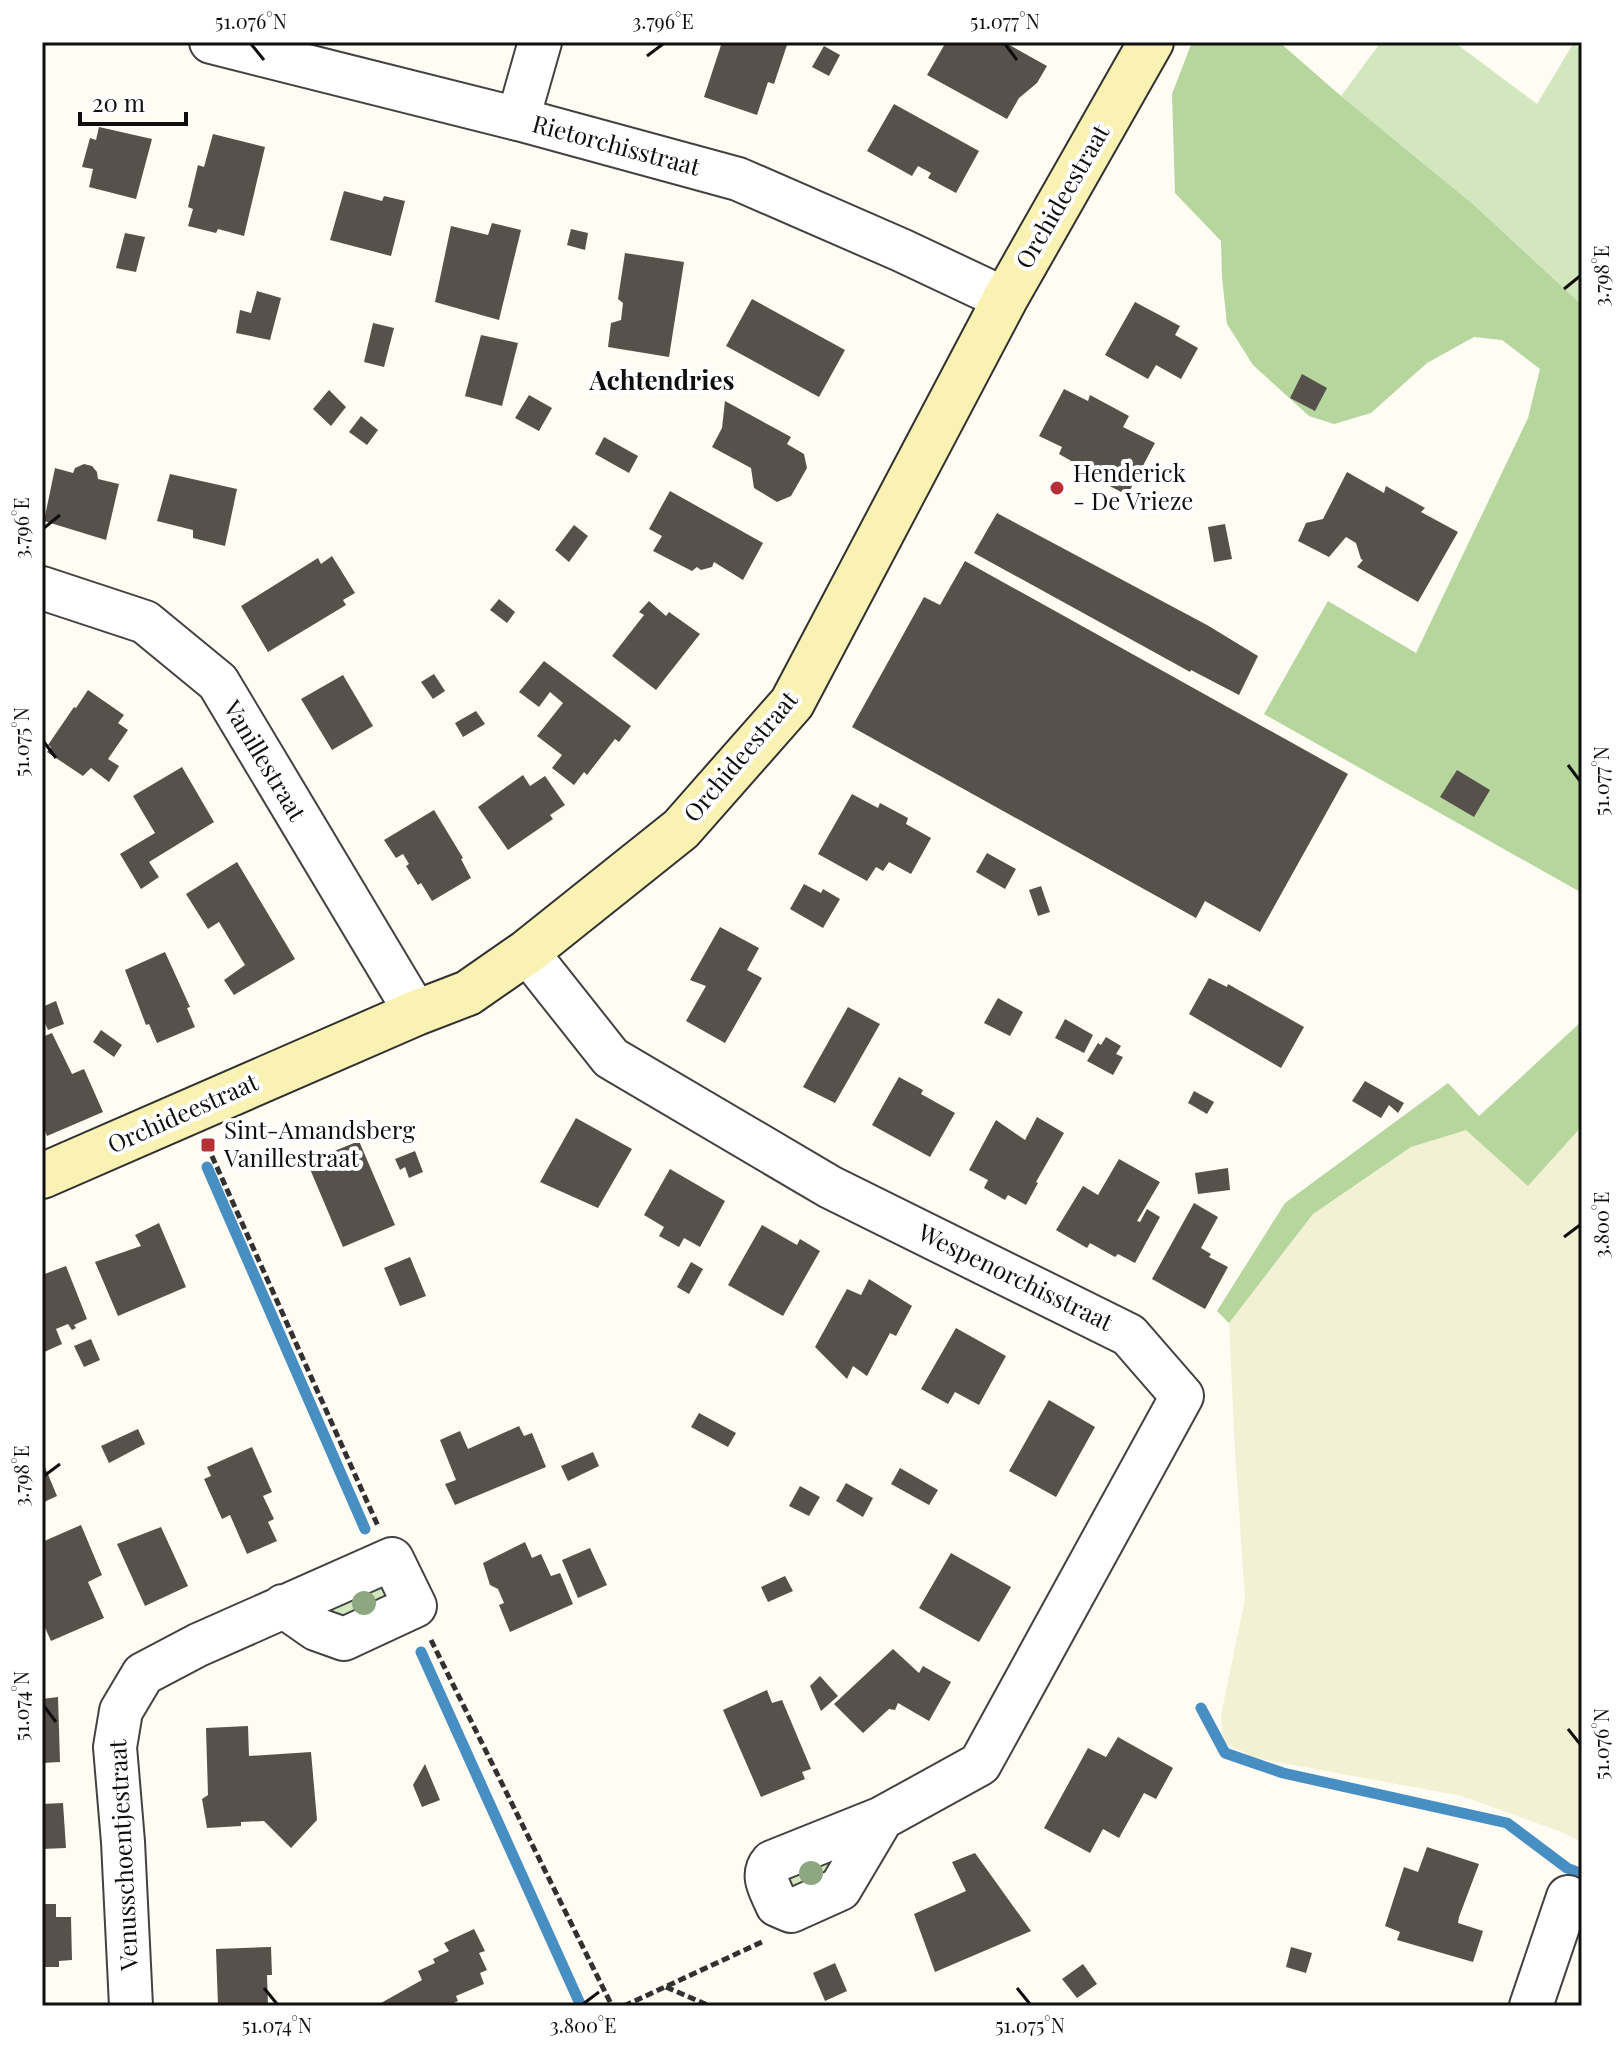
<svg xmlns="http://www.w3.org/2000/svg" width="1624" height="2048" viewBox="0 0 1624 2048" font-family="'Playfair Display',serif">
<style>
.farmland{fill:#f3f1d4}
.green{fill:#d2e7be}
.forest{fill:#b6d69e}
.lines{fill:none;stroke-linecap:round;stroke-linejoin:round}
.stream{stroke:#478fc3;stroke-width:11}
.building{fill:#57514c}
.street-casing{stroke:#424242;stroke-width:46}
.secondary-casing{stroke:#313131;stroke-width:48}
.path{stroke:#313131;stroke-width:5;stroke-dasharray:8 4;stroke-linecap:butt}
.street{stroke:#fff;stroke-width:42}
.secondary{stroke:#f9f2b3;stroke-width:44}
.tree{fill:#8da881}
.ticks{fill:none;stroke:#0f0f0f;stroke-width:3}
.poi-dot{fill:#b63135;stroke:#fff;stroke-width:3}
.labels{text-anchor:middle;stroke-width:8;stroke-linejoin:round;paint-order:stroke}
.street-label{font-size:24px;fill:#0f0f0f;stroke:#fff}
.poi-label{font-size:24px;fill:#0f0f0f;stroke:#fff;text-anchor:start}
.neighbourhood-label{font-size:26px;font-weight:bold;fill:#0f0f0f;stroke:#fff}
.neatline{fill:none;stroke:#0f0f0f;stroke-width:3}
.ticks-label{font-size:20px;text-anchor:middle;fill:#0f0f0f}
</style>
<rect width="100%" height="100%" fill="#fefcf3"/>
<path class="farmland" d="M1582 1126V1842L1556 1830 1462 1796 1255 1758 1223 1742 1221 1715 1245 1599 1235 1451 1229 1323 1313 1214 1411 1147 1466 1129 1544 1167Z"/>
<g class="green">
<path d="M1381 42H1454L1537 104 1573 44 1582 50V305L1474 205 1341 96Z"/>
<path d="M381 1584 390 1595 342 1625 331 1616 332 1606Z"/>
<path d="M828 1859 834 1867 793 1895 784 1877Z"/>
</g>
<g class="forest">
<path d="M1192 42H1279L1341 96 1474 205 1582 305V893L1264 714 1328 601 1416 653 1528 418 1540 369 1502 340 1474 337 1427 363 1371 413 1334 424 1309 416 1253 365 1227 324 1222 277 1221 241 1175 193 1172 94Z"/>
<path d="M1582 1021V1126L1528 1186 1466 1130 1411 1147 1313 1214 1229 1323 1217 1311 1285 1203 1448 1083 1479 1116Z"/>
</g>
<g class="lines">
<g class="stream">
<path d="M207 1167 365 1529"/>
<path d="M421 1652 581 2006"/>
<path d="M1201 1708 1225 1753 1283 1773 1507 1823 1567 1868 1582 1874"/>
</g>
</g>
<g class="building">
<path d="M722 42H788L774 84 768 82 757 115 704 97Z"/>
<path d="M946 42H1004L1047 66 1037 83 1019 98 1007 119 927 75Z"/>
<path d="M824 46 840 55 829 76 812 67Z"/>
<path d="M894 104 979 151 956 193 928 178 931 173 918 166 912 176 867 151Z"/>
<path d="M99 127 152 139 136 199 89 187 93 169 82 167 90 138 96 140Z"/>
<path d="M213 134 265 147 244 236 218 229 216 233 188 226 193 209 188 207 198 165 204 167Z"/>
<path d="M344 191 382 201 384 196 405 201 391 256 330 240Z"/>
<path d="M492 223 521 230 499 320 435 302 451 226 488 235Z"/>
<path d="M571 229 588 233 585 250 567 245Z"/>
<path d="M125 233 145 237 136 272 116 268Z"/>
<path d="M625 253 684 262 669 357 608 347 611 323 621 320 623 303 618 299Z"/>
<path d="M257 291 281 298 270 340 236 333 240 310 251 313Z"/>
<path d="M752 299 845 350 819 397 726 346Z"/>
<path d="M1135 302 1180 326 1175 335 1198 348 1181 379 1156 365 1148 379 1105 355Z"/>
<path d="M373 323 394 328 384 367 364 362Z"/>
<path d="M481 335 518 343 502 406 465 396Z"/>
<path d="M1302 374 1327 388 1315 411 1290 398Z"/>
<path d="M1064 389 1088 401 1090 395 1129 416 1123 427 1155 443 1129 492 1125 494 1098 480 1096 475 1059 454 1062 447 1039 436Z"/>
<path d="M329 390 346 407 331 426 313 409Z"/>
<path d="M529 395 552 408 539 431 515 418Z"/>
<path d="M725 401 791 437 787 444 804 454 807 468 791 496 777 502 754 488 751 468 712 447 722 428Z"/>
<path d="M361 416 378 430 367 445 349 432Z"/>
<path d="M604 437 638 456 629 473 595 454Z"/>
<path d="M84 464 92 466 97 472 98 479 119 484 106 540 44 521 55 468 73 473 75 468Z"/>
<path d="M1347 472 1384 493 1386 486 1425 508 1421 512 1458 532 1418 602 1357 567 1363 560 1361 559 1356 543 1346 537 1329 557 1298 541 1306 523 1323 519Z"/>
<path d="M170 474 237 489 225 546 193 538V530L157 521Z"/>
<path d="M670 491 763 543 743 580 714 562 712 567 701 570 697 567 692 571 653 551 662 536 649 529Z"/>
<path d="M997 513 1207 625 1258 656 1239 695 1191 670 1190 672 1183 668 974 553Z"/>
<path d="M1225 524 1232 559 1214 562 1208 527Z"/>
<path d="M574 525 588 536 569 562 555 550Z"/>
<path d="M332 556 355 593 343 600 346 605 268 652 241 606 318 558 321 564Z"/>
<path d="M965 561 1348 774 1260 932 1205 901 1196 918 852 727 924 597 940 605Z"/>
<path d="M499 599 515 612 507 623 490 610Z"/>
<path d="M649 601 666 616 669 612 700 634 656 690 612 656 644 615 639 612Z"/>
<path d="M544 661 631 726 619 742 615 739 587 775 584 772 574 785 552 768 562 755 537 736 563 703 550 692 539 707 519 692Z"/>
<path d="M434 674 445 691 433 699 421 682Z"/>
<path d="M343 675 373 726 332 750 301 699Z"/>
<path d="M88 690 124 715 118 723 128 730 108 759 119 766 109 782 91 768 83 776 47 752 51 747 48 745 74 707 76 708Z"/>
<path d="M476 711 485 724 463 737 455 723Z"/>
<path d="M182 767 214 822 149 862 159 877 141 889 120 854 155 833 133 796Z"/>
<path d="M1457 770 1490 790 1474 817 1440 797Z"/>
<path d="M523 775 530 786 545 776 565 805 550 815 553 819 508 850 478 807Z"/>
<path d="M852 794 878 808 880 803 908 818 906 824 931 838 911 874 889 862 883 871 876 867 867 881 818 854Z"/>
<path d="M434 810 463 858 461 859 471 878 432 901 421 883 418 885 406 866 409 864 403 854 396 858 384 840Z"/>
<path d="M987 853 1016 869 1005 889 976 872Z"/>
<path d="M237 862 295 959 234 995 224 980 245 965 219 922 208 929 186 894Z"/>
<path d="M804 884 821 893 823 889 840 899 823 928 790 909Z"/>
<path d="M1041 886 1050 912 1038 916 1029 890Z"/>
<path d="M720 927 759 948 747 970 762 978 725 1043 686 1021 706 986 690 980Z"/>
<path d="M165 952 190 1007 187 1008 195 1027 157 1043 149 1024 146 1025 125 970Z"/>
<path d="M1209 978 1227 987 1228 984 1304 1027 1281 1068 1189 1014Z"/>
<path d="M998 998 1023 1012 1010 1036 984 1023Z"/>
<path d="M56 1001 64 1024 48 1030 42 1017V1007Z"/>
<path d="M848 1007 880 1024 835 1103 803 1087Z"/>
<path d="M1065 1019 1093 1035 1084 1053 1055 1038Z"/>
<path d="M101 1030 122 1045 114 1057 93 1042Z"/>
<path d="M52 1033 72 1074 84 1069 103 1112 47 1136 42 1124V1037Z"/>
<path d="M1106 1037 1121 1046 1116 1054 1123 1057 1113 1075 1087 1061 1098 1043 1101 1045Z"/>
<path d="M899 1077 923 1090 921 1094 955 1113 930 1157 872 1125Z"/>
<path d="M1365 1081 1404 1103 1398 1113 1389 1105 1381 1118 1352 1101Z"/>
<path d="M1194 1091 1214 1102 1207 1114 1188 1103Z"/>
<path d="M1037 1117 1064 1133 1036 1182 1038 1183 1026 1205 1008 1195 1005 1200 984 1188 988 1180 969 1170 996 1120 1025 1140Z"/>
<path d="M576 1118 632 1149 598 1208 540 1182Z"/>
<path d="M359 1141 395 1225 343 1247 307 1162Z"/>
<path d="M415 1151 423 1172 409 1178 405 1167 400 1170 395 1159Z"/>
<path d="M1119 1159 1160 1182 1137 1221 1140 1222 1147 1209 1160 1217 1135 1263 1118 1254 1115 1257 1090 1243 1087 1248 1056 1230 1083 1186 1098 1195Z"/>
<path d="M1228 1168 1230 1190 1198 1194 1195 1173Z"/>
<path d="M670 1169 725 1201 700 1247 684 1238 679 1247 659 1236 664 1227 644 1215Z"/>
<path d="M1194 1203 1218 1217 1201 1248 1211 1254 1209 1257 1228 1267 1205 1309 1152 1279Z"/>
<path d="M159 1223 186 1287 118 1316 95 1262 141 1246 135 1235Z"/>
<path d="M762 1225 797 1245 800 1239 820 1251 783 1316 728 1285Z"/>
<path d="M410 1257 426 1296 400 1306 384 1268Z"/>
<path d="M691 1262 703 1269 689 1294 677 1287Z"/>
<path d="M66 1266 87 1319 74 1325 76 1328 72 1330 68 1324 56 1329 62 1344 42 1353V1275Z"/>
<path d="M869 1279 912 1306 896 1336 890 1333 867 1376 853 1366 847 1379 815 1347 847 1289 861 1295Z"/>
<path d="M956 1328 1006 1356 979 1405 955 1392 948 1404 921 1389Z"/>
<path d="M91 1339 100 1360 84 1367 74 1346Z"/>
<path d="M1049 1400 1095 1427 1056 1497 1009 1471Z"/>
<path d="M699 1413 736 1433 728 1447 691 1427Z"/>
<path d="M519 1426 524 1436 532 1433 546 1467 455 1505 445 1484 456 1480 440 1440 460 1431 468 1449Z"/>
<path d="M138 1429 145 1444 109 1463 101 1446Z"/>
<path d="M252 1447 272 1492 263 1496 274 1519 268 1522 277 1541 247 1554 230 1515 222 1519 204 1479 211 1476 207 1467Z"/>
<path d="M593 1452 599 1466 568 1481 561 1466Z"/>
<path d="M42 1460 57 1496 42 1503Z"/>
<path d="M900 1468 938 1490 929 1505 891 1484Z"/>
<path d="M846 1483 873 1498 863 1517 836 1501Z"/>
<path d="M800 1486 820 1497 809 1516 789 1506Z"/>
<path d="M81 1525 102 1575 88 1582 104 1618 51 1641 42 1621V1542Z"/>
<path d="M161 1527 188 1586 145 1606 117 1544Z"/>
<path d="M525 1542 532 1558 541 1554 551 1576 560 1573 573 1604 510 1632 499 1605 504 1603 498 1589 490 1585 483 1563Z"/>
<path d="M590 1548 607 1585 578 1598 562 1560Z"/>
<path d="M951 1553 1011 1587 979 1642 919 1608Z"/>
<path d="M785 1576 793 1591 768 1602 761 1587Z"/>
<path d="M893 1649 919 1673 923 1666 951 1682 929 1721 898 1703 895 1710 889 1709 863 1733 834 1704Z"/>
<path d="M820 1676 838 1696 821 1711 810 1686Z"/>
<path d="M767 1690 772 1703 782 1700 811 1769 802 1772 805 1779 761 1797 723 1710Z"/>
<path d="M58 1697 60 1762 42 1763V1699Z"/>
<path d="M248 1726 249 1756 311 1752 317 1820 291 1848 264 1821 241 1822V1826L207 1828 202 1799 208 1795 206 1728Z"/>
<path d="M1118 1737 1173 1768 1156 1799 1144 1793 1119 1838 1103 1829 1090 1853 1044 1828 1088 1748 1106 1757Z"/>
<path d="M425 1764 440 1800 422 1807 413 1785Z"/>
<path d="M63 1803 66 1848 42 1849V1804Z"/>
<path d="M1427 1847 1479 1864 1459 1917 1458 1923 1483 1931 1473 1962 1397 1940 1400 1932 1385 1926 1404 1867 1418 1872Z"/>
<path d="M975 1853 1031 1931 935 1972 914 1914 966 1891 952 1862Z"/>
<path d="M42 1904H56V1917H71L72 1960 59 1961V1967H42Z"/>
<path d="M474 1929 485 1951 479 1953 487 1970 480 1973 484 1984 456 1996 458 2001 447 2006H382L381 2003 422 1980 418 1971 435 1963 433 1959 449 1951 444 1943Z"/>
<path d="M271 1947 272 1975H267L268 2006H218L216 1949Z"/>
<path d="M1291 1947 1312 1953 1306 1973 1286 1967Z"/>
<path d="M835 1963 847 1991 825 2001 813 1973Z"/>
<path d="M1083 1964 1097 1984 1077 1998 1062 1979Z"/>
</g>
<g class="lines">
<defs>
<g id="street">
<path d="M211 42 518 119 738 179 901 250 1005 299"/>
<path d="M518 119 540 42"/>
<path d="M42 588 145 622 218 682 416 1013"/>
<path d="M527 952 611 1058 830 1187 1129 1335 1182 1396 980 1764 882 1818 772 1862C760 1876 771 1890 777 1905L791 1911 840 1889 882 1818"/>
<path d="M131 2006 123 1842 115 1747 121 1711 143 1674 198 1645 392 1559 415 1606 344 1639 316 1629 283 1606"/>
<path d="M1531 2006 1568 1897"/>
</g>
<path id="secondary" d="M42 1176 416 1013 468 993 527 952 681 829 792 703 1005 299 1151 42"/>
</defs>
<use href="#street" class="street-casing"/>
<use href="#secondary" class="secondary-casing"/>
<g class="path">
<path d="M207 1145 378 1526"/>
<path d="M431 1640 612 2006"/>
<path d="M666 1987 710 2006"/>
<path d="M624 2006 764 1941"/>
</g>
<use href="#street" class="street"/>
<use href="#secondary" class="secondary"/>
</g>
<g class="tree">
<circle cx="364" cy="1603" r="12"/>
<circle cx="811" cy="1873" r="12"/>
</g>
<path class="ticks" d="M251 44 264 60M1005 44 1017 60M647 56 663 44M1564 289 1580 276M44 528 60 515M44 742 56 758M1568 765 1580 781M1564 1237 1580 1225M44 1476 60 1464M44 1706 56 1722M1568 1729 1580 1744M264 1988 277 2004M1017 1988 1030 2004M583 2004 599 1992"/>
<g class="poi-dot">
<circle cx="1057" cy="488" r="8"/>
<rect x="200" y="1137" width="16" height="16" rx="4"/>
</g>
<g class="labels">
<g class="street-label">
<text transform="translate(616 146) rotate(15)" y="8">Rietorchisstraat</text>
<text transform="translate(1063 197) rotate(-60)" y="8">Orchideestraat</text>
<text transform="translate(741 757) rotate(-50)" y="8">Orchideestraat</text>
<text transform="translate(264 761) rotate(59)" y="8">Vanillestraat</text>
<text transform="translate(183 1114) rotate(-24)" y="8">Orchideestraat</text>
<text transform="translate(1015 1278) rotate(26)" y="8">Wespenorchisstraat</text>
<text transform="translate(124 1855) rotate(-93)" y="8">Venusschoentjestraat</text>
</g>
<g class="poi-label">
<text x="1073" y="482">Henderick<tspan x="1073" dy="28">- De Vrieze</tspan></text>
<text x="224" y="1139">Sint-Amandsberg<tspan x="224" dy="28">Vanillestraat</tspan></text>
</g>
<g class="neighbourhood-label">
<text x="662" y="390">Achtendries</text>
</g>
</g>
<rect width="1624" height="2048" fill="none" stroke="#ffffff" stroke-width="88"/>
<path d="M80 112v12h106v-12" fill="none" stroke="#0f0f0f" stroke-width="4"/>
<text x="92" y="112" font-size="24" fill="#0f0f0f" stroke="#ffffff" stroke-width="6" paint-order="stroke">20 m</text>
<rect x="44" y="44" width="1536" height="1960" class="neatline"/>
<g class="ticks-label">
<text x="251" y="29">51.076°N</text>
<text x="663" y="29">3.796°E</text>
<text x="1005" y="29">51.077°N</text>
<text transform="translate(1602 276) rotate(-90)" y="7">3.798°E</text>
<text transform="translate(22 528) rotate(-90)" y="7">3.796°E</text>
<text transform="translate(22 742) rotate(-90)" y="7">51.075°N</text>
<text transform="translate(1602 781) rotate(-90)" y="7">51.077°N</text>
<text transform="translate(1602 1225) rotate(-90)" y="7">3.800°E</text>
<text transform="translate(22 1476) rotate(-90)" y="7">3.798°E</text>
<text transform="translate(22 1706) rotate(-90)" y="7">51.074°N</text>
<text transform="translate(1602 1744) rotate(-90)" y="7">51.076°N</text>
<text x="277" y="2033">51.074°N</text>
<text x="583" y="2033">3.800°E</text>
<text x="1030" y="2033">51.075°N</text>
</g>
</svg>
